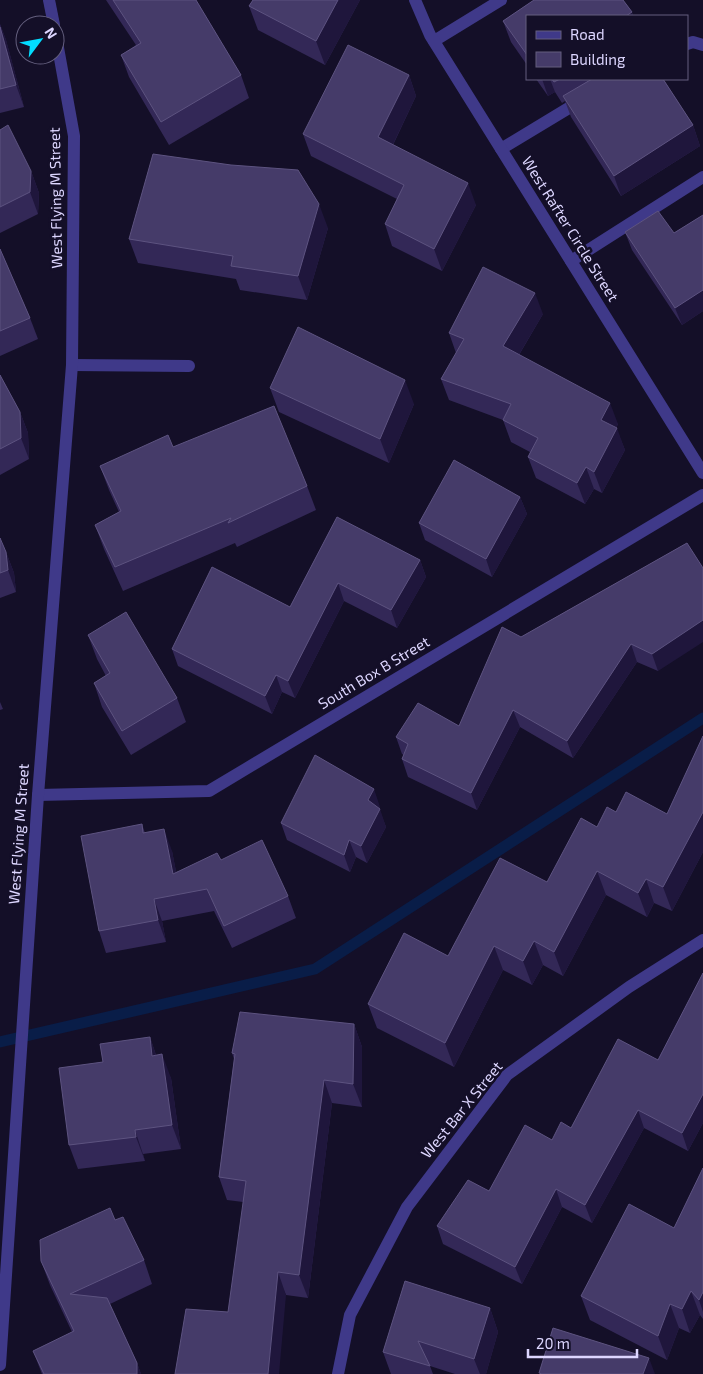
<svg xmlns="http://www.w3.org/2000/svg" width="703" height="1374" viewBox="0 0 703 1374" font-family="'Exo 2',sans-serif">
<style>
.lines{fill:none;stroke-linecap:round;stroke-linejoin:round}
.stream{stroke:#091d48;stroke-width:11}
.lane{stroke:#3f3989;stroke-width:12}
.street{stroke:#3f3989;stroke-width:12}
.wall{fill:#332857}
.shaded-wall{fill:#1f163c}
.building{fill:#453b69;stroke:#5d5380}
.labels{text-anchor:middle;stroke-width:5;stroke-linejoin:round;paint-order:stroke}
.street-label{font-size:15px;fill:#ddd6ff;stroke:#140f28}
</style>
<rect width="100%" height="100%" fill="#140f28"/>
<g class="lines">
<path class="stream" d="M0 1042 315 969 703 718"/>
<g class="lane">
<path d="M434 41 501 0"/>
<path d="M687 44 693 42 703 45"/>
<path d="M501 149 582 100"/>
<path d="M571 261 703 177"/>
</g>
<g class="street">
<path d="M49 0 54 25"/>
<path d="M415 0 430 35 703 473"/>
<path d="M72 365 189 366"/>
<path d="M38 795 209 791 703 495"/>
<path d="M0 1365 38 795 72 365 74 136 55 31"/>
<path d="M338 1374 350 1315 407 1207 507 1075 629 987 703 940"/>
</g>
</g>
<g class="wall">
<path d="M106 0H196L241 75 249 98 169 145 129 77 121 55 136 45Z"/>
<path d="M253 0H360L325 65 258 30 249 6Z"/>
<path d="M534 0H623L632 12 633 16H527V65L511 42 503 21Z"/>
<path d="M0 24 6 40 24 107 0 113Z"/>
<path d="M409 75 416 96 393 145 476 205 442 271 392 246 385 224 397 199 311 156 303 134Z"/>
<path d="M536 79H663L693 125 700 146 621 196 571 117 565 101 562 103 555 92 548 96Z"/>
<path d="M0 130 31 171 39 193 38 214 0 233Z"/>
<path d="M703 215V311L682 325 632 250 625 232 674 233Z"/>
<path d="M328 228 307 300 240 290 236 279 138 263 129 239Z"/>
<path d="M0 249 30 318 38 339 0 356Z"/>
<path d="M543 314 519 355 618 424 616 428 625 450 602 493 594 489 585 504 536 478 528 457 530 452 511 442 503 420 449 400 441 379 456 353 449 333Z"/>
<path d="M0 375 20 412 28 433 29 459 0 475Z"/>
<path d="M270 388 414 404 389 463 279 412Z"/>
<path d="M173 447 307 486 316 510 237 547 235 543 123 591 104 549 95 525 119 512 109 490 100 466Z"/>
<path d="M520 497 527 514 492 577 425 540 419 523Z"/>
<path d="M337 517 420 560 426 577 397 628 344 601 295 698 282 692 272 714 178 666 172 649 290 607Z"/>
<path d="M0 538 6 552 14 573 16 592 0 598Z"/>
<path d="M687 543 658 671 637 662 573 758 520 727 477 810 408 777 402 759 404 755 402 754 396 737 459 726 521 637Z"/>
<path d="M88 635 177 698 186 722 131 755 102 707 94 683 106 676 97 659Z"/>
<path d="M0 702 3 709 0 710Z"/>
<path d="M703 736V852L672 911 654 903 647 917 606 895 563 976 543 965 532 985 503 970 454 1067 377 1028 368 1004 448 956 547 882 597 827 616 812 667 814Z"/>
<path d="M380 807 379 809 386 827 367 863 356 857 350 872 287 840 281 823Z"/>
<path d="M142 824 145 833 172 851 176 872 221 860 288 896 296 918 232 948 214 911 162 921 166 942 106 953 99 931Z"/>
<path d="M703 973V1123L688 1151 644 1128 592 1223 562 1207 522 1284 443 1244 437 1226 489 1191 552 1140 571 1128 658 1060Z"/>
<path d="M354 1024 362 1047V1107L332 1103 308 1298 286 1295 243 1202 227 1200 219 1177 234 1059 232 1053Z"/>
<path d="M150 1037 156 1055 171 1078 181 1149 143 1154 145 1161 78 1169 69 1145 103 1062Z"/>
<path d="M703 1168V1319L700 1315 690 1333 679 1328 667 1360 590 1320 581 1296 674 1228Z"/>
<path d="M144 1260 152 1284 110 1304 137 1363 141 1374H42L33 1351 72 1332 50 1285 41 1261Z"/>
<path d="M490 1308 498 1332 486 1374H455L430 1366 433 1374H391L383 1352Z"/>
</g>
<g class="shaded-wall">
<path d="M338 0H360L325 65 316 41Z"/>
<path d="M632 12 633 16H626Z"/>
<path d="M0 24 6 40 24 107 16 85Z"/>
<path d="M409 75 416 96 386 159 378 137Z"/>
<path d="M542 79H550L555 92 548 96Z"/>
<path d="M693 125 700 146 621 196 614 176Z"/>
<path d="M31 171 39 193 38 214 30 192Z"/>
<path d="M468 183 476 205 442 271 434 249Z"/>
<path d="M319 204 328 228 307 300 298 276Z"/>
<path d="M703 290V311L682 325 675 308Z"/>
<path d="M535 293 543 314 511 368 503 346Z"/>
<path d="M405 380 414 404 389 463 380 439Z"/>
<path d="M610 403 618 424 609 442 601 420Z"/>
<path d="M20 412 28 433 29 459 21 438Z"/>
<path d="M617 428 625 450 602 493 594 472Z"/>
<path d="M586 467 594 489 585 504 577 483Z"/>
<path d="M520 497 527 514 492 577 486 559Z"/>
<path d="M6 552 14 573 16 592 8 570Z"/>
<path d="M420 560 426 577 397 628 391 610Z"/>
<path d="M338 583 344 601 295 698 288 681Z"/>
<path d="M703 620V642L658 671 652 654Z"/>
<path d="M631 644 637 662 573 758 567 741Z"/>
<path d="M276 675 282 692 272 714 265 696Z"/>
<path d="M513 710 520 727 477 810 471 793Z"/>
<path d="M374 789 380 807 374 818 368 800Z"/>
<path d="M380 809 386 827 367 863 361 846Z"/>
<path d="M703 812V852L672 911 663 887Z"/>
<path d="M164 829 172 851 181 895 173 874Z"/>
<path d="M349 840 356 857 350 872 344 855Z"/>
<path d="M597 871 606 895 563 976 554 952Z"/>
<path d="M646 879 654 903 647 917 638 893Z"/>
<path d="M154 899 162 921 166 942 158 920Z"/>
<path d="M534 941 543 965 532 985 523 961Z"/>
<path d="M494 946 503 970 454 1067 445 1043Z"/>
<path d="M354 1024 362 1047V1107L353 1084Z"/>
<path d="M150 1037 158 1061 152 1056Z"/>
<path d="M162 1054 171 1078 181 1149 172 1125Z"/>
<path d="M324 1080 332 1103 308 1298 299 1275Z"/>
<path d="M703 1094V1123L688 1151 682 1133Z"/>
<path d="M638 1110 644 1128 592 1223 585 1205Z"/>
<path d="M135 1130 143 1154 145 1161 136 1137Z"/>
<path d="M556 1189 562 1207 522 1284 515 1267Z"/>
<path d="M278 1272 286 1295 279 1374H268Z"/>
<path d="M691 1291 700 1315 690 1333 682 1309Z"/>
<path d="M703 1292V1312L699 1300Z"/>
<path d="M670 1304 679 1328 667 1360 658 1336Z"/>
<path d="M490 1308 498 1332 486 1374H480L474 1359Z"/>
<path d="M649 1358 655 1374H643Z"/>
<path d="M137 1363 141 1374H137Z"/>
</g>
<g class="building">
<path d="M113 0H196L241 75 161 122 121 55 141 43Z"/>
<path d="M253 0H338L316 41 249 6Z"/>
<path d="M534 0H623L632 12 626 16H527V55L503 21Z"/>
<path d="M0 27 16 85 0 89Z"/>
<path d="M348 45 409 75 378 137 468 183 434 249 385 224 404 185 303 134Z"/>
<path d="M552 79H560L554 82Z"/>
<path d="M592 79H663L693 125 614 176 563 96Z"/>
<path d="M8 125 31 171 30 192 0 207V130Z"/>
<path d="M153 154 231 165 298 170 319 204 298 276 231 266 233 256 129 239Z"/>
<path d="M658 211 674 233 703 215V290L675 308 625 232Z"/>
<path d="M0 249 30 318 0 331Z"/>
<path d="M483 267 535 293 503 346 610 403 601 420 617 428 594 472 586 467 577 483 528 457 538 438 503 420 511 404 441 379 464 339 449 333Z"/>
<path d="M298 327 405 380 380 439 270 388Z"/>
<path d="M0 375 20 412 21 438 0 449Z"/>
<path d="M274 406 307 486 228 523 231 518 115 567 95 525 121 511 100 466 168 435 173 447Z"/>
<path d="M454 460 520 497 486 559 419 523Z"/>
<path d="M337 517 420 560 391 610 338 583 288 681 276 675 265 696 172 649 212 567 290 607Z"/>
<path d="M0 538 6 552 8 570 0 573Z"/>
<path d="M687 543 703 568V620L652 654 631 644 567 741 513 710 471 793 402 759 408 744 396 737 418 703 459 726 502 627 521 637Z"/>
<path d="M126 612 177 698 122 731 94 683 110 673 88 635Z"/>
<path d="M703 736V812L663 887 646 879 638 893 597 871 554 952 534 941 523 961 494 946 445 1043 368 1004 404 933 448 956 500 858 547 882 581 818 597 827 607 807 616 812 626 792 667 814Z"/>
<path d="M315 755 374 789 368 800 380 809 361 846 349 840 344 855 281 823Z"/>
<path d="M142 824 143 833 164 829 173 874 217 853 221 860 262 840 288 896 224 926 207 889 154 899 158 920 99 931 81 836Z"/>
<path d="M703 973V1094L682 1133 638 1110 585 1205 556 1189 515 1267 437 1226 468 1180 489 1191 525 1125 552 1140 561 1122 571 1128 618 1039 658 1060Z"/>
<path d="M240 1012 354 1024 353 1084 324 1080 299 1275 278 1272 268 1374H175L186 1309 228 1312 246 1181 219 1177 235 1054 232 1053Z"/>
<path d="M150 1037 152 1056 162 1054 172 1125 135 1130 136 1137 69 1145 59 1068 103 1062 100 1044Z"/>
<path d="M703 1168V1292L699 1300 691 1291 682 1309 670 1304 658 1336 581 1296 629 1204 674 1228Z"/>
<path d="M110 1208 115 1220 123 1217 144 1260 70 1294 107 1298 137 1363V1374H44L33 1351 74 1331 41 1261 40 1240Z"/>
<path d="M405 1281 490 1308 474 1359 418 1341 430 1366 383 1352Z"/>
<path d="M553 1328 649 1358 643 1374H542L539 1373Z"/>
</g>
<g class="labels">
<g class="street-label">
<text transform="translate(56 198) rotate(-91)" y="5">West Flying M Street</text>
<text transform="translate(570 229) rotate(58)" y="5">West Rafter Circle Street</text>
<text transform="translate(374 673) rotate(-31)" y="5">South Box B Street</text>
<text transform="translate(19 834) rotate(-86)" y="5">West Flying M Street</text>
<text transform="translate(462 1110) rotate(-51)" y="5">West Bar X Street</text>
</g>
</g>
<rect x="526" y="15" width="162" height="65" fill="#140f28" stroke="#645f7e"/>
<rect x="536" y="31" width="25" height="8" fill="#3f3989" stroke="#645f7e"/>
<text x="570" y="40" font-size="15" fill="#ddd6ff">Road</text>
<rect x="536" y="52" width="25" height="15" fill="#453b69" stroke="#645f7e"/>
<text x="570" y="65" font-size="15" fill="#ddd6ff">Building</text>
<g transform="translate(40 40) rotate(58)"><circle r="24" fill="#140f28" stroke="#645f7e"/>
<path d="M0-4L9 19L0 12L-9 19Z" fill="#02dcff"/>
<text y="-8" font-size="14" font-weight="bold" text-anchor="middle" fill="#ddd6ff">N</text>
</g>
<path d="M528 1349v8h109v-8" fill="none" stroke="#ddd6ff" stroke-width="2.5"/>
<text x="536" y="1349" font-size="15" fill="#ddd6ff" stroke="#140f28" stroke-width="4" paint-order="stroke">20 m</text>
</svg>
